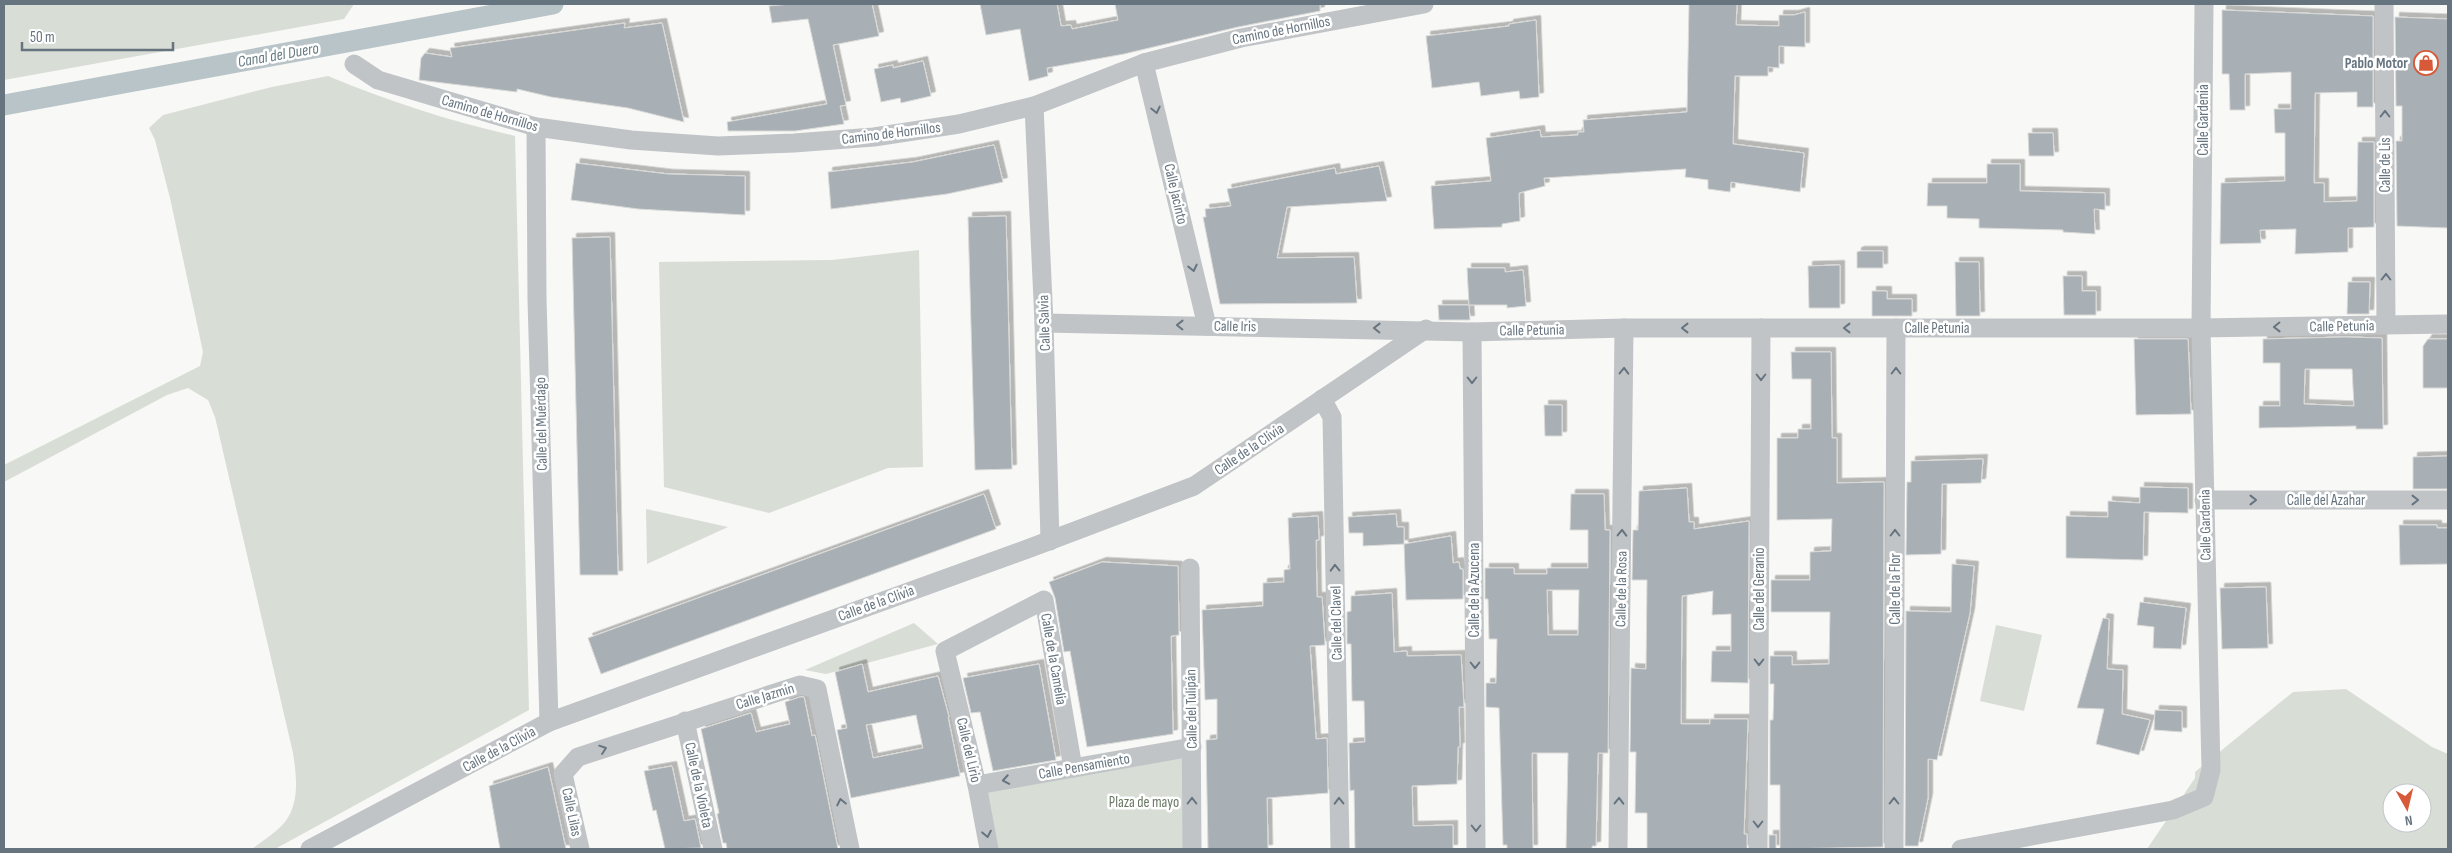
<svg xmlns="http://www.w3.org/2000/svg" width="2452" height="853" viewBox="0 0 2452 853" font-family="'Sofia Sans Condensed',sans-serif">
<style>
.green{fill:#d8ddd6;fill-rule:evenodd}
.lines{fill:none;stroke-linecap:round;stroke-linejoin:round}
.canal{stroke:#b9c4c8;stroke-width:21}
.building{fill:#a8afb5;stroke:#dadad8;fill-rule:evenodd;filter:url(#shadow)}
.minor{stroke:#c0c4c7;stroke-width:19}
.oneway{stroke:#66747f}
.labels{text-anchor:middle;stroke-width:5;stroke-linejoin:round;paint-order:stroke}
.street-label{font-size:15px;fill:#66747f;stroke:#fff}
.poi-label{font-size:15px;font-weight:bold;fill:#66747f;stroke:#fff;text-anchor:end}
.park-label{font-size:15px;fill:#687864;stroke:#fff}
.water-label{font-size:16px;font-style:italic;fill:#667a80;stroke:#fff}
</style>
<defs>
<filter id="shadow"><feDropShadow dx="4.5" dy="-4.5" stdDeviation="0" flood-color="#0004"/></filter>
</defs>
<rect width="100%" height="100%" fill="#f8f8f6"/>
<g class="green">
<path d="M4 4H354L344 19 4 80Z"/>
<path d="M328 76C390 102 450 121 515 136L529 710 275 849H252C260 843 269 837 277 830 301 811 297 779 293 753L215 417 208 400 188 388 167 395 4 482V465L200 366 203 352 170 198 155 140 149 128 163 115 272 87Z"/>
<path d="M919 250 923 467 888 468 769 513 664 487 659 262 832 260Z"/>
<path d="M646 509 728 527 647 564Z"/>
<path d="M914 623 938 644 826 674 805 670Z"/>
<path d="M1996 625 2042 635 2024 711 1980 701Z"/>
<path d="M2346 689 2432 747 2448 754V849H2147L2195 778V772L2293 692ZM2392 793H2422V823H2392Z"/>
<path d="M1192 747V849H989L977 785Z"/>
</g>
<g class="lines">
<path class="canal" d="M4 105 553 4"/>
</g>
<g class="building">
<path d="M792 4H872L879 36 833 45 846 105 840 106 844 124 795 131H728L727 122 827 104 808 19 772 23 769 6Z"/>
<path d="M980 4H1057L1061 26 1071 25 1072 29 1118 20 1115 4H1320V11L1238 27 1124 54 1047 68 1048 76 1029 81 1020 29 986 35Z"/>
<path d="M1689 4H1737L1736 25 1779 26V15H1794L1805 12V47L1779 46V68L1768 67V76H1735L1733 144 1804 153 1800 192 1731 182 1730 192 1708 189V180L1685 177 1686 169 1544 178 1545 186 1519 193 1520 221 1502 224V227L1434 229 1431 186 1491 181 1486 138 1540 130 1541 137 1578 135V132H1584L1583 120 1687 112Z"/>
<path d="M2222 10 2373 16V107H2357V92L2315 93 2314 183H2324V202L2357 201 2358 142H2374V227L2348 228V252L2295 254 2296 229 2260 230 2261 243 2220 244 2221 183 2285 181V133H2275L2274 109H2291V72L2245 74V110H2230L2229 74H2222Z"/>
<path d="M2395 17 2448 19V228L2397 226 2396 141H2402V106H2396Z"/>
<path d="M1536 20 1539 97 1520 99 1519 91 1481 96 1479 82 1432 88 1426 36 1509 26V24Z"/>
<path d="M625 23 624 28 662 23 684 122 628 108 551 97 517 89V92L419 80 421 58 425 53 452 57 450 48Z"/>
<path d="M923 61 931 96 901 103 900 98 881 102 874 69 893 65V68Z"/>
<path d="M2028 133H2053L2054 156H2029Z"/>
<path d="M994 145 1003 182 947 194 831 209 828 172 913 162Z"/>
<path d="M576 163 668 174 745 176V215L638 209 571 200Z"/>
<path d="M1987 164H2020V191L2105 193V210L2094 209 2095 234 2063 232V230L1979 228V219L1947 218V206H1927L1928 183H1987Z"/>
<path d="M1379 166 1387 201 1287 207 1277 258 1354 257 1357 303 1220 304 1203 217H1206L1205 209 1231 206 1227 189 1335 168 1336 174Z"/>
<path d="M1006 216 1012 469 975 470 968 217Z"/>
<path d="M610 237 618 575H580L572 238Z"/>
<path d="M1860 251H1883V268H1857V252Z"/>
<path d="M1955 262H1979L1980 316H1956Z"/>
<path d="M1840 265V308H1809L1808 266Z"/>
<path d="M1467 268H1505V272L1523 270 1526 306 1507 308V305H1469Z"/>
<path d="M2063 276H2082V291H2096V315H2064Z"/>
<path d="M2348 282H2370L2369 314H2347Z"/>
<path d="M1872 291H1887V299H1912V316H1872Z"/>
<path d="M1438 305H1469L1470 320H1439Z"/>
<path d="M2346 337 2382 338 2383 429H2356V426L2259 428V406H2280V363H2263V339ZM2305 369H2352L2354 406 2304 404Z"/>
<path d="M2134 339H2188L2191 414 2136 415Z"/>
<path d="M2428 339H2448V388H2423V346Z"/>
<path d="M1791 352H1831L1832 438H1837V483L1884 482 1883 847 1780 849V785H1770V720H1773L1774 684H1770V656H1792V665L1829 664 1830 612H1771V580H1810V552L1831 551 1832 519 1777 520V438H1798V429H1811V379H1792Z"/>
<path d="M1544 405H1562V436H1545Z"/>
<path d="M2448 456V489H2413V457Z"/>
<path d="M1983 459 1981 483 1942 484 1941 554 1906 555 1907 482H1911V461Z"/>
<path d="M2140 487 2188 488V513L2144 512 2143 560 2066 558V516L2108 517V501L2140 503Z"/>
<path d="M1687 488 1689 522H1694V529L1749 521 1748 683 1711 682 1712 651H1731V614L1712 615 1713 591 1682 596 1681 724H1710V719H1748L1744 834H1747V849H1647V813H1635L1636 752H1630L1631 668 1646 669 1647 580H1632L1633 530H1638L1639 491Z"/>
<path d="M984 494 996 529 601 674 588 638Z"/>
<path d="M1571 494H1604L1605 530H1610L1608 753H1598L1596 846H1592V849H1566L1568 753H1532L1533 849H1507V845H1503L1499 708 1486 707V683H1496L1497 639H1489L1488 599H1485V568H1514V574H1547V568H1588V530H1570ZM1547 590H1579L1578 635H1548Z"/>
<path d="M1396 514 1397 527H1404V544L1363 546V533H1349L1348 517Z"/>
<path d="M1318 516 1319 540H1316L1317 597H1322L1325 645 1310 646 1316 739 1327 738 1328 793 1267 798 1268 849H1208L1206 740 1217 739V699L1205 700 1202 610 1263 606V583L1284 582V570L1290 569 1288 518Z"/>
<path d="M2399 525H2437V528H2448V564L2400 565Z"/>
<path d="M1451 536 1453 563 1459 562 1460 569H1463V599L1406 600 1404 544Z"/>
<path d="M1102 562 1178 566 1179 635 1171 636 1173 734 1087 747 1070 651 1064 652 1055 598 1049 582Z"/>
<path d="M1952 564 1974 566 1970 613 1937 760 1928 759V798L1918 846H1905L1906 611 1951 612Z"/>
<path d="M2266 587 2268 648 2222 649 2220 588Z"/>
<path d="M1392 593 1394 652 1407 651V656L1461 655 1464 707H1459L1460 747H1458L1457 784 1412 786 1413 826 1453 825V849H1355L1354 790 1350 791 1349 743 1365 742 1364 701H1352L1351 644H1347V612L1351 611V596Z"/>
<path d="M2140 602 2186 608 2181 649 2153 648 2154 627 2137 625Z"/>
<path d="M2103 618 2109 619 2107 669 2123 670 2122 714 2150 720 2139 755 2096 744 2104 709 2077 708Z"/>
<path d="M862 664 868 692 938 676 949 717H948L960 776 851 798 837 730 847 728 835 672ZM916 715 923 748 873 758 866 725Z"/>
<path d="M1039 664 1056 760 993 771 980 712 971 713 963 678Z"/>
<path d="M800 697H804L812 736 815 735 838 849H727L726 843H723L717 814 719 813 701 729 751 713 756 732 790 724 785 702Z"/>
<path d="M2155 710 2182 711V732L2154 730Z"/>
<path d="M672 766 684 821 695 819 701 848 665 849 656 810 653 811 644 771Z"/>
<path d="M548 767 566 849H500L489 786Z"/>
<rect x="1769" y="835" width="7" height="14"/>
</g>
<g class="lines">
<g class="minor">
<path d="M2384 4 2386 325"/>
<path d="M1144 63 1207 326"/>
<path d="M354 64 378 80 536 127 631 140 718 146 794 143 874 137 959 124 1034 106 1144 63 1241 38 1424 4"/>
<path d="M1034 106 1044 323 1050 541"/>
<path d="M536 127 537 299 549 722"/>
<path d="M1044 323 1472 332 1624 328H2201L2448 324"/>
<path d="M1472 332 1476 849"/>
<path d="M1322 399 1332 417 1340 849"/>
<path d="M2204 500H2448"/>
<path d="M1190 568 1192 849"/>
<path d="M685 721 713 849"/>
<path d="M977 785 1192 747"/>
<path d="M310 849 549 722 1030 548 1194 486 1426 329"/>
<path d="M580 849 563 774 578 757 800 685 817 689 850 849"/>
<path d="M989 849 977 785 945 651 1044 600 1073 768"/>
<path d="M1618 849 1624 328"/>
<path d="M1758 849 1761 328"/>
<path d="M1894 849 1896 328"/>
<path d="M1961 849 2173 810 2204 797 2211 770 2201 328 2204 4"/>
</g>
</g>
<defs><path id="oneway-chevron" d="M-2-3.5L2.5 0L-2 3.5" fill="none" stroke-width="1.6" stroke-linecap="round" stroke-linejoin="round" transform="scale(1.25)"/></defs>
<g class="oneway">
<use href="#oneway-chevron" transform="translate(1156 110) rotate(77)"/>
<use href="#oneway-chevron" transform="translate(2385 114) rotate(-90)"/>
<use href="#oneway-chevron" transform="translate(1193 268) rotate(77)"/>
<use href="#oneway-chevron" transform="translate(2386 277) rotate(-90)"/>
<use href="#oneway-chevron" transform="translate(1180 325) rotate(-179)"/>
<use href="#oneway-chevron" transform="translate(2277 327) rotate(179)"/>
<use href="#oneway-chevron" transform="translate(1377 328) rotate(-179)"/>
<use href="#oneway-chevron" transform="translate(1685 328) rotate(-180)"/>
<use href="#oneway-chevron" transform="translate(1847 328) rotate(-180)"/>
<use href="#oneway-chevron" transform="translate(1624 371) rotate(-89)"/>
<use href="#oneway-chevron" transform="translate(1896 371) rotate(-90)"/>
<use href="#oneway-chevron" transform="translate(1761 377) rotate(90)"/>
<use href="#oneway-chevron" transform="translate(1472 380) rotate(90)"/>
<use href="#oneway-chevron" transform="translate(2253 500)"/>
<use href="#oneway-chevron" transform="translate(2415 500)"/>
<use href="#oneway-chevron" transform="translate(1622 533) rotate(-89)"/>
<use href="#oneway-chevron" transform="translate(1895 533) rotate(-90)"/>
<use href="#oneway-chevron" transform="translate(1335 568) rotate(-91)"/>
<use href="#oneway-chevron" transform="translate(1759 662) rotate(90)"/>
<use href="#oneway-chevron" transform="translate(1475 665) rotate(90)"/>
<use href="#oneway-chevron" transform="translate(603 749) rotate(-19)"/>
<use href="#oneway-chevron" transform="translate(1006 780) rotate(170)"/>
<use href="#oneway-chevron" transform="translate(1192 801) rotate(-90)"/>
<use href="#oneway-chevron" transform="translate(1339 801) rotate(-91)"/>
<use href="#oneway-chevron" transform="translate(1619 801) rotate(-89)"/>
<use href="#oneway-chevron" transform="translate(1894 801) rotate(-90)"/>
<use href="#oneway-chevron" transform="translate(841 802) rotate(-102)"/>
<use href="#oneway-chevron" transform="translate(1758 824) rotate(90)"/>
<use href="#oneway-chevron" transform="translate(1476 828) rotate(90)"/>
<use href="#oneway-chevron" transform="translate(987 834) rotate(79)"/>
</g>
<defs>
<symbol id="shop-ring" viewBox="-11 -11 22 22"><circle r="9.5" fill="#fff" stroke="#d75937" stroke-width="1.5"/><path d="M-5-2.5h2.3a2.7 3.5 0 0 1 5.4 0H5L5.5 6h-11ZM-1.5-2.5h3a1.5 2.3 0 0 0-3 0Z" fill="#d75937"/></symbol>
</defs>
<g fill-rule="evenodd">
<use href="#shop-ring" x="2412" y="49" width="28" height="28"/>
</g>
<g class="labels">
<g class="street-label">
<text transform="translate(1281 30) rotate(-11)" y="5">Camino de Hornillos</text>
<text transform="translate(490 113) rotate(16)" y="5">Camino de Hornillos</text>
<text transform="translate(2203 120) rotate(-90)" y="5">Calle Gardenia</text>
<text transform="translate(891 133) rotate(-7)" y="5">Camino de Hornillos</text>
<text transform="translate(2385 165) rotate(-90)" y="5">Calle de Lis</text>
<text transform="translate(1176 194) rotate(77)" y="5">Calle Jacinto</text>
<text transform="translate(1044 323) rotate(-92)" y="5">Calle Salvia</text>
<text transform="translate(1235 326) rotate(1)" y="5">Calle Iris</text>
<text transform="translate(2342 326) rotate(-1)" y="5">Calle Petunia</text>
<text x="1937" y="333">Calle Petunia</text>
<text transform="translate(1532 330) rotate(-1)" y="5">Calle Petunia</text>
<text transform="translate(541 424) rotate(-91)" y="5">Calle del Muérdago</text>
<text transform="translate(1249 449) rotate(-34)" y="5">Calle de la Clivia</text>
<text x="2326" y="505">Calle del Azahar</text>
<text transform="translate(2205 525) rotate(-91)" y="5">Calle Gardenia</text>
<text transform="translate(1621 589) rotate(-89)" y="5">Calle de la Rosa</text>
<text transform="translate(1759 589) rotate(-90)" y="5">Calle del Geranio</text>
<text transform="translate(1895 589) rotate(-90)" y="5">Calle de la Flor</text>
<text transform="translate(1474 590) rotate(-90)" y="5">Calle de la Azucena</text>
<text transform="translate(876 603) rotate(-20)" y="5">Calle de la Clivia</text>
<text transform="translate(1336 623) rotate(-91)" y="5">Calle del Clavel</text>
<text transform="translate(1054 659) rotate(80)" y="5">Calle de la Camelia</text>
<text transform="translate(765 696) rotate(-17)" y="5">Calle Jazmín</text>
<text transform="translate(1191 709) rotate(-91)" y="5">Calle del Tulipán</text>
<text transform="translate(499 749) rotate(-28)" y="5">Calle de la Clivia</text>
<text transform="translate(969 750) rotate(77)" y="5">Calle del Lírio</text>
<text transform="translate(1084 766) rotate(-10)" y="5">Calle Pensamiento</text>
<text transform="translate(699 785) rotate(78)" y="5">Calle de la Violeta</text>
<text transform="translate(572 812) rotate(78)" y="5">Calle Lilas</text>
</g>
<g class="poi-label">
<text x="2408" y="68">Pablo Motor</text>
</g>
<g class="park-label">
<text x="1144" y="807">Plaza de mayo</text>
</g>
<g class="water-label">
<text transform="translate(278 54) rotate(-10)" y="6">Canal del Duero</text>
</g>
</g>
<rect width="2452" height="853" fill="none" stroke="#66747f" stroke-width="10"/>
<g transform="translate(2407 808) rotate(172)"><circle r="24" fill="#ffffff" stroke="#c2c7cc"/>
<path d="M0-4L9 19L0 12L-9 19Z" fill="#d75937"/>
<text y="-8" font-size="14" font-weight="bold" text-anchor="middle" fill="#66747f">N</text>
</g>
<path d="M22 42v8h151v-8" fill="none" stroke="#66747f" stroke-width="2.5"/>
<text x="30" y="42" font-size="15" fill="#66747f" stroke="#ffffff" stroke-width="4" paint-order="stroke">50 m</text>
</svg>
